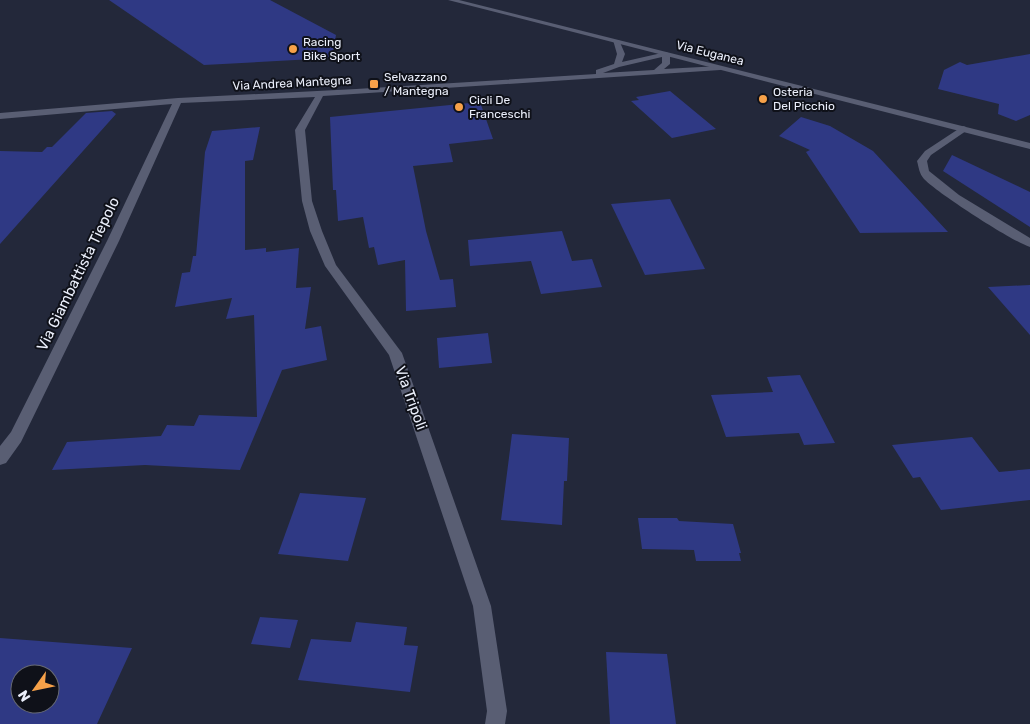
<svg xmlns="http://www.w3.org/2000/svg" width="1030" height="724" viewBox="0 0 1030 724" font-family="Rubik,sans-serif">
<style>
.building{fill:#2f3984;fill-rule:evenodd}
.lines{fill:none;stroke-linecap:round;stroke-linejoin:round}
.minor{fill:#595e73;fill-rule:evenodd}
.tertiary{fill:#595e73;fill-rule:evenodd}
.poi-dot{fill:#f7a149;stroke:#0f1119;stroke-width:2}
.labels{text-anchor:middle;stroke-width:4;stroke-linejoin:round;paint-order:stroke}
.far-poi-label{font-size:12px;fill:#ebeffb;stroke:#0f1119;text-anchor:start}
.far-street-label{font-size:12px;fill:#ebeffb;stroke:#0f1119}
.street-label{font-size:15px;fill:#ebeffb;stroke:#0f1119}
</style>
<rect width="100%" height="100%" fill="#23283a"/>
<g class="building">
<path d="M109 0H270L336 35 332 58 204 65Z"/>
<path d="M1030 54V115L1016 121 998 114 999 104 938 89 944 70 960 62 967 65Z"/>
<path d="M670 91 716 129 672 138 631 101 639 100 636 97Z"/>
<path d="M480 102 493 139 449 144 453 162 413 166 426 231 440 280 453 279 456 307 406 311 405 260 378 265 374 247 369 248 363 217 338 221 336 190H333L330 117Z"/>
<path d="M112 111 116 114 0 244V151L42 152 47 147H52L86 113Z"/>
<path d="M801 117 830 126 873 151 948 232 860 233 806 152 810 150 779 136Z"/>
<path d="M260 127 253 160 245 161V250L266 248V252L299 248 296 288 311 287 305 329 321 326 327 360 282 370 240 470 145 465 52 470 67 442 161 436 167 425 194 426 199 415 257 417 254 315 226 319 232 298 175 307 182 273 190 272 193 256H196L205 152 212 131Z"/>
<path d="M952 155 1030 192V227L943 171Z"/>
<path d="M670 199 705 269 645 275 611 204Z"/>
<path d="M562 231 572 261 592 259 602 287 541 294 531 261 470 266 468 240Z"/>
<path d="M1030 285V335L988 287Z"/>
<path d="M488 333 492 363 439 368 437 338Z"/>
<path d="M800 375 835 443 804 445 799 433 726 437 711 395 773 392 767 377Z"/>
<path d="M512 434 569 438 567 481H564L562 525 501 520Z"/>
<path d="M972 437 999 472 1030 469V500L941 510 920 477 913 478 892 445Z"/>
<path d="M300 493 366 498 348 561 278 554Z"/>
<path d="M638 518H677L679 521 733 524 741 553H739L741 561H696L694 550 642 549Z"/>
<path d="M260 617 298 620 290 648 251 644Z"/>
<path d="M356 622 407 627 404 645 418 646 410 692 298 680 311 639 351 642Z"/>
<path d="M0 638 132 648 97 724H0ZM20 674H50V704H20Z"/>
<path d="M606 652 667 654 676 724H610Z"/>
</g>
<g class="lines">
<g class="minor">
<path d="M613 40H619L625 54 622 62 666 52 670 54V64L664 69 720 66 724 68 720 70 323 96 305 130 312 201 322 231 336 265 402 353 491 606 507 711 505 724H485L487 711 473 606 389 355 325 266 310 231 302 201 295 130 315 97 181 103 119 241 21 442 6 463 0 465V446L11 432 107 241 172 104 0 119V113L178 98 356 89 596 74V70L614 64 617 54ZM662 57V63L654 70 603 73 619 67Z"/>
<path d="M963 126 966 127V131L931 155 927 161 929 171 959 195 1030 238V247C1013 242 936 192 924 179 919 173 919 168 917 161L925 151Z"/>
</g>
<path class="tertiary" d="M448 0H459L1030 143V149Z"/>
</g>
<g class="poi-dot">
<circle cx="293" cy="49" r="5"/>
<rect x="369" y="79" width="10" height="10" rx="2.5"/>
<circle cx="763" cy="99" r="5"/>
<circle cx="459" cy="107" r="5"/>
</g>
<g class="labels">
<g class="far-poi-label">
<text x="303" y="46">Racing<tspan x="303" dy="14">Bike Sport</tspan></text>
<text x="384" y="81">Selvazzano<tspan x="384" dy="14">/ Mantegna</tspan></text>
<text x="773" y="96">Osteria<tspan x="773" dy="14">Del Picchio</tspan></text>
<text x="469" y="104">Cicli De<tspan x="469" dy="14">Franceschi</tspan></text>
</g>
<g class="far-street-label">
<text transform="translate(710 53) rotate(14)" y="4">Via Euganea</text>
<text transform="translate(292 83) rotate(-3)" y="4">Via Andrea Mantegna</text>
</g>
<g class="street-label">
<text transform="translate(78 274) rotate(-64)" y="5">Via Giambattista Tiepolo</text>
<text transform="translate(411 398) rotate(70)" y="5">Via Tripoli</text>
</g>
</g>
<g transform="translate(35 689) rotate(237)"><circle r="24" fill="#0f1119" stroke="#676a73"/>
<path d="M0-4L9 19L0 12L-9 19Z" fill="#f7a149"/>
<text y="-8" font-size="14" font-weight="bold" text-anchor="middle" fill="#ebeffb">N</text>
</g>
</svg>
